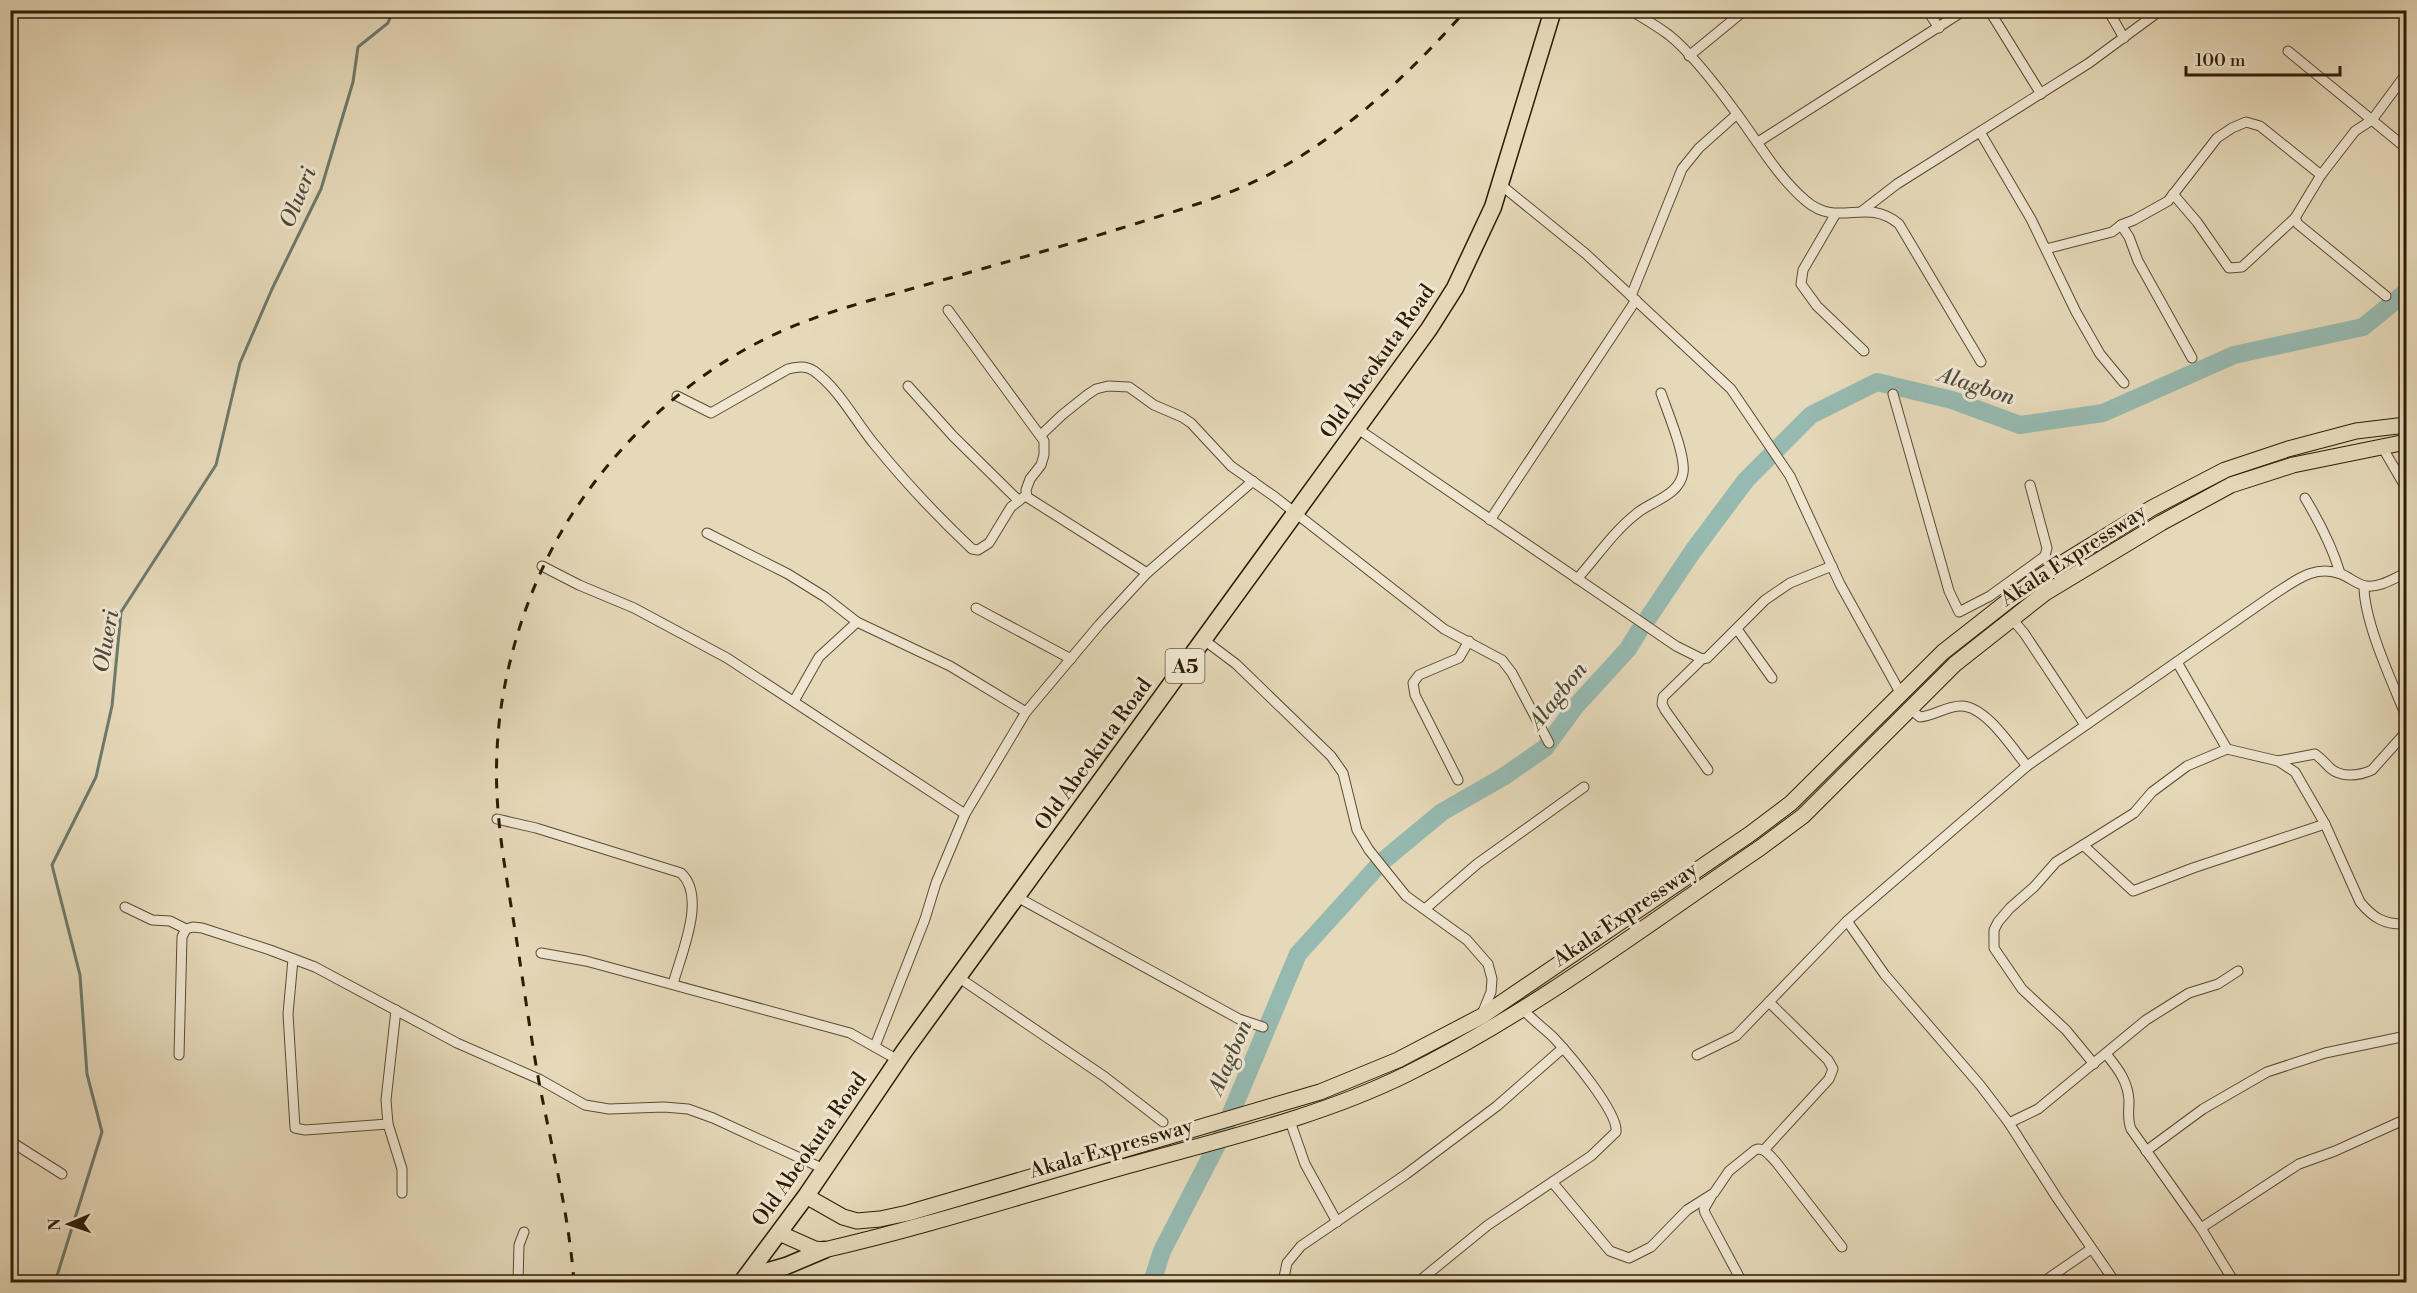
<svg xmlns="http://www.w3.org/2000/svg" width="2417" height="1293" viewBox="0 0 2417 1293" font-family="'Libre Bodoni',serif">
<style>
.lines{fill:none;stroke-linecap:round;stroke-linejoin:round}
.stream{stroke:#6d7a6c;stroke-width:3}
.river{stroke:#96bab1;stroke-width:18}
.minor-casing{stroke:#5d4a31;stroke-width:11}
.primary-casing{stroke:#2f1b04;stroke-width:17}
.trunk-casing{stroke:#2f1b04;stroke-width:19}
.minor{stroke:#efe6d2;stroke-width:9}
.primary{stroke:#e6d9b9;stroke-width:15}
.trunk{stroke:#e6d9b9;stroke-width:16}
.rail{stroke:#2f1b04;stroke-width:3;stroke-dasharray:10 10;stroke-linecap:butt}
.labels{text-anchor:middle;stroke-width:6;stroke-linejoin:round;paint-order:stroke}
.shield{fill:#efe6d2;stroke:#695842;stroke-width:1.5}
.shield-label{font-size:20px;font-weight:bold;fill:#2f1b04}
.street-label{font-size:21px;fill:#2f1b04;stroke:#efe6d2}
.water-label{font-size:22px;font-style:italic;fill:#4e4b38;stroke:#efe6d2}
</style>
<rect width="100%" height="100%" fill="#e6d9b9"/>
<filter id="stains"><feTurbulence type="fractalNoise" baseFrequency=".00333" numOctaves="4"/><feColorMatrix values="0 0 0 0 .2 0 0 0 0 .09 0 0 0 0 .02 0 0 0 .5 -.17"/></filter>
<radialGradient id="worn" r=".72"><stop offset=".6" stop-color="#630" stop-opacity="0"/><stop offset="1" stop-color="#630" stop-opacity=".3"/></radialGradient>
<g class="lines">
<path class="stream" d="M55 1282 102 1132 87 1074 80 975 52 865 96 777 112 706 121 612 216 465 240 363 272 289 321 189 353 82 358 47 388 23 393 10"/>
<g class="river">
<path d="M1648 618 1693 551 1746 480 1811 415 1877 382 1952 400 2020 425 2103 413 2234 355 2363 327 2406 292"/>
<path d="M1384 860 1442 812 1503 777 1545 748 1575 707 1628 649 1639 631"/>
<path d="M1152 1282 1162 1251 1221 1137 1298 954 1376 868"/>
</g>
<defs>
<g id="minor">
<path d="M1630 10C1643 18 1657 26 1669 35 1693 54 1722 93 1740 118 1761 147 1779 178 1806 201 1839 229 1865 196 1899 224L1981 362"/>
<path d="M1927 10 1939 28"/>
<path d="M1989 10 2041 94"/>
<path d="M2108 10 2124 38"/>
<path d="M2288 51 2406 148"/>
<path d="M1689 56 1745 10"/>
<path d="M1980 132 2031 219 2076 312 2100 354 2124 383"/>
<path d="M1758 142 1965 10"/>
<path d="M1501 185 1586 254 1731 389 1790 476 1840 584 1901 694"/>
<path d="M2173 194 2197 222 2229 268 2242 267 2295 218 2321 175 2355 131 2372 120 2406 74"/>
<path d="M1862 211 1897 184 2089 63 2161 10"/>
<path d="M1835 215 1803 270 1801 284 1817 306 1864 351"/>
<path d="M2295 218 2298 224 2386 296"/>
<path d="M2121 225 2134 220 2168 201 2217 138 2232 128 2246 122 2260 126 2321 175"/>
<path d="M2046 249 2112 232 2121 225 2129 237 2138 261 2192 358"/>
<path d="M1631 296 1682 169 1699 148 1737 114"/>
<path d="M948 310 1044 441V455L1041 465 1030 479 1026 490 1027 497 1147 573"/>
<path d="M908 386 953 436 1019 501"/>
<path d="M1893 394 1949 591 1959 612 1990 596 2045 556 2047 548 2030 485"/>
<path d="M677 396 711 413 788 369C797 367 805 365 814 371 840 390 855 421 875 445 905 482 937 516 972 549L978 550 989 543 1011 507 1026 495"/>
<path d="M1358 429 1676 646 1702 659"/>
<path d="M1041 435 1062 415 1087 395 1096 389 1108 386 1129 387 1154 405 1182 417 1191 423 1231 466 1275 497 1444 629 1502 660 1512 673 1549 743"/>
<path d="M2381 445 2406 488"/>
<path d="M2305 498C2320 523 2332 546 2340 573"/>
<path d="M1490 520 1636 300"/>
<path d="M707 533 788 574 825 597 857 622 950 666 1026 712"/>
<path d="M542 566 579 585 634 608 727 658 965 814"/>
<path d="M1577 579C1596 558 1613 532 1636 514 1651 501 1679 496 1683 473 1686 455 1667 411 1661 393"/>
<path d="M2364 586C2364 622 2392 682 2406 716"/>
<path d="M976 608 1071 659"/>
<path d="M2012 619 2024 633 2085 725"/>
<path d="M1737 629 1772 678"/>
<path d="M1204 640 1236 664 1331 756 1343 773 1357 830 1369 850 1406 896 1467 940 1488 964 1492 979 1491 992 1482 1014"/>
<path d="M2177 662 2227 749"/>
<path d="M794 701 819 657 857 622"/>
<path d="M1910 709 1920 717C1934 716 1946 706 1961 706 1986 706 2012 748 2027 766"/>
<path d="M2278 761 2315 754C2321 758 2325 763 2330 768 2341 778 2359 776 2372 770L2406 732"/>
<path d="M1708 770 1665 710 1662 704 1663 697 1702 659 1707 658 1765 600 1790 583 1832 566"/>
<path d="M1458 780 1415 695 1413 683 1419 675 1459 658 1469 641"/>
<path d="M497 819 536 828 681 873C707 897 681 954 673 984"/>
<path d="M2083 845 2133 891 2193 868 2325 824"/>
<path d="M1017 897 1239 1019 1263 1027"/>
<path d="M125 907 152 920 170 921 186 929"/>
<path d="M1425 909 1477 864 1584 787"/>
<path d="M1847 921 1885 975 1980 1085 2009 1123 2057 1198 2115 1282"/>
<path d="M541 953 586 961 850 1033 898 1060"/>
<path d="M293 959 288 1014 295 1128 305 1130 388 1124"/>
<path d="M958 977 1105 1077 1163 1122"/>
<path d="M396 1010 386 1100 388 1124 402 1169V1193"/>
<path d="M875 1046 925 919 936 883 965 814 1026 712 1099 625 1147 573 1253 481"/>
<path d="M179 1055 182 937 186 929 193 927 202 928 270 950 315 967 457 1043 539 1079 585 1105 609 1109 664 1107 688 1109 713 1118 824 1169"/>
<path d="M1697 1055 1736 1036 1847 921 2027 766 2273 595C2295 581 2314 564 2341 574 2349 577 2358 585 2366 586 2380 588 2394 578 2406 573"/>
<path d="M2107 1055C2118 1069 2128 1081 2129 1101 2129 1112 2127 1119 2131 1129L2201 1228 2234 1282"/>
<path d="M2094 1064 2066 1030 2022 989 1994 948V930L1998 922 2010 908 2034 887 2056 862 2134 813 2152 792 2187 766 2227 749 2278 761 2295 772 2325 824 2360 902C2373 918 2385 925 2406 924"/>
<path d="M1290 1121 1305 1164 1337 1222"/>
<path d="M2009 1123 2038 1109 2146 1020 2189 993 2218 984 2238 971"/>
<path d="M10 1141 62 1174"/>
<path d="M1764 1150 1829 1079 1833 1069 1828 1060 1769 1002"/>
<path d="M2146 1151 2203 1109 2267 1072 2325 1053 2406 1036"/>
<path d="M1553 1183 1610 1251 1629 1258 1651 1247 1687 1210 1714 1193 1729 1171 1755 1150C1764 1146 1770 1156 1776 1162L1842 1247"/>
<path d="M1712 1195 1704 1209 1705 1213 1742 1282"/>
<path d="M2201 1228 2299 1164 2335 1151 2406 1119"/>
<path d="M10 1277 18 1282"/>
<path d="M518 1282 519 1245 524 1232"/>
<path d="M1283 1282 1287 1263 1301 1246 1405 1175 1497 1106 1563 1048"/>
<path d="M1418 1282 1488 1225 1591 1156 1616 1132C1619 1113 1569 1054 1554 1038 1544 1028 1532 1020 1523 1009"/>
<path d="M2043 1282 2091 1249"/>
</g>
<g id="primary">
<path d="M806 1196 843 1217 857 1221 880 1219 908 1213 1320 1092 1398 1060 1482 1016 1750 834 1791 803 1943 652 2035 580 2152 508 2225 470 2288 449 2356 431 2406 425"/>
<path d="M779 1233 815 1249 824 1250C925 1227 1023 1195 1123 1167 1218 1140 1318 1118 1407 1074 1532 1012 1645 926 1760 848L1803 816 1955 664 2045 593 2161 523 2231 485 2293 465 2406 442"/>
</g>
<g id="trunk">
<path d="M747 1277 786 1266 824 1250"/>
<path d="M742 1282 806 1196 905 1050 1429 329 1455 288 1493 207 1553 10"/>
</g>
</defs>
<use href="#minor" class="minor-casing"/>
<use href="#primary" class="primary-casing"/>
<use href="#trunk" class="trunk-casing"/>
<use href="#minor" class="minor"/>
<use href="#primary" class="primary"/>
<use href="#trunk" class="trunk"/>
<path class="rail" d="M574 1282C569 1215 552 1149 539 1082 529 1027 522 972 513 918 504 862 494 809 497 752 500 668 532 570 581 501 625 437 688 378 759 342 811 315 868 301 925 285 996 265 1067 245 1138 223 1182 209 1227 196 1268 175 1344 135 1410 74 1466 10"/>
</g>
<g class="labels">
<rect class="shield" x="1165.5" y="649" width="39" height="34" rx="4.5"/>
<g class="shield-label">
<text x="1185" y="673">A5</text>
</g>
<g class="street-label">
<text transform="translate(1377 361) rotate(-55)" y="7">Old Abeokuta Road</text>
<text transform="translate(2073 555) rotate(-33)" y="7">Akala Expressway</text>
<text transform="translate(1093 754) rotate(-54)" y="7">Old Abeokuta Road</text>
<text transform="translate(1625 914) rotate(-34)" y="7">Akala Expressway</text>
<text transform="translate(1111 1148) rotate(-16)" y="7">Akala Expressway</text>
<text transform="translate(809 1149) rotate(-55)" y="7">Old Abeokuta Road</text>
</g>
<g class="water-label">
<text transform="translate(297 197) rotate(-68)" y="8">Olueri</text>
<text transform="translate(1977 385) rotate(18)" y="8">Alagbon</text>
<text transform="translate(105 641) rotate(-80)" y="8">Olueri</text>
<text transform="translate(1557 695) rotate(-51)" y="8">Alagbon</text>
<text transform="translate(1229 1057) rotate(-67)" y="8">Alagbon</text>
</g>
</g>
<rect width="2417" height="1293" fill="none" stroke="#e6d9b9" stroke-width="36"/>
<rect x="12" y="12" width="2393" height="1269" fill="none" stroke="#2f1b04" stroke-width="3"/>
<rect x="18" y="18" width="2381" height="1257" fill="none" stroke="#2f1b04" stroke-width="1.5"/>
<g transform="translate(69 1224) rotate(268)" stroke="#efe6d2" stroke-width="4.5" paint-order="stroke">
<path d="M0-4.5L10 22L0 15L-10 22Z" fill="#2f1b04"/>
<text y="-9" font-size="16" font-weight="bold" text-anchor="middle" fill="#2f1b04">N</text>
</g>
<path d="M2186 66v9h154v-9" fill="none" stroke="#2f1b04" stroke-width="3"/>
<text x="2195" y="66" font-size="18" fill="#2f1b04" stroke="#efe6d2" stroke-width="4.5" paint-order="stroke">100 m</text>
<rect width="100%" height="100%" filter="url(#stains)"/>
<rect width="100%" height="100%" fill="url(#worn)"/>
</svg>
